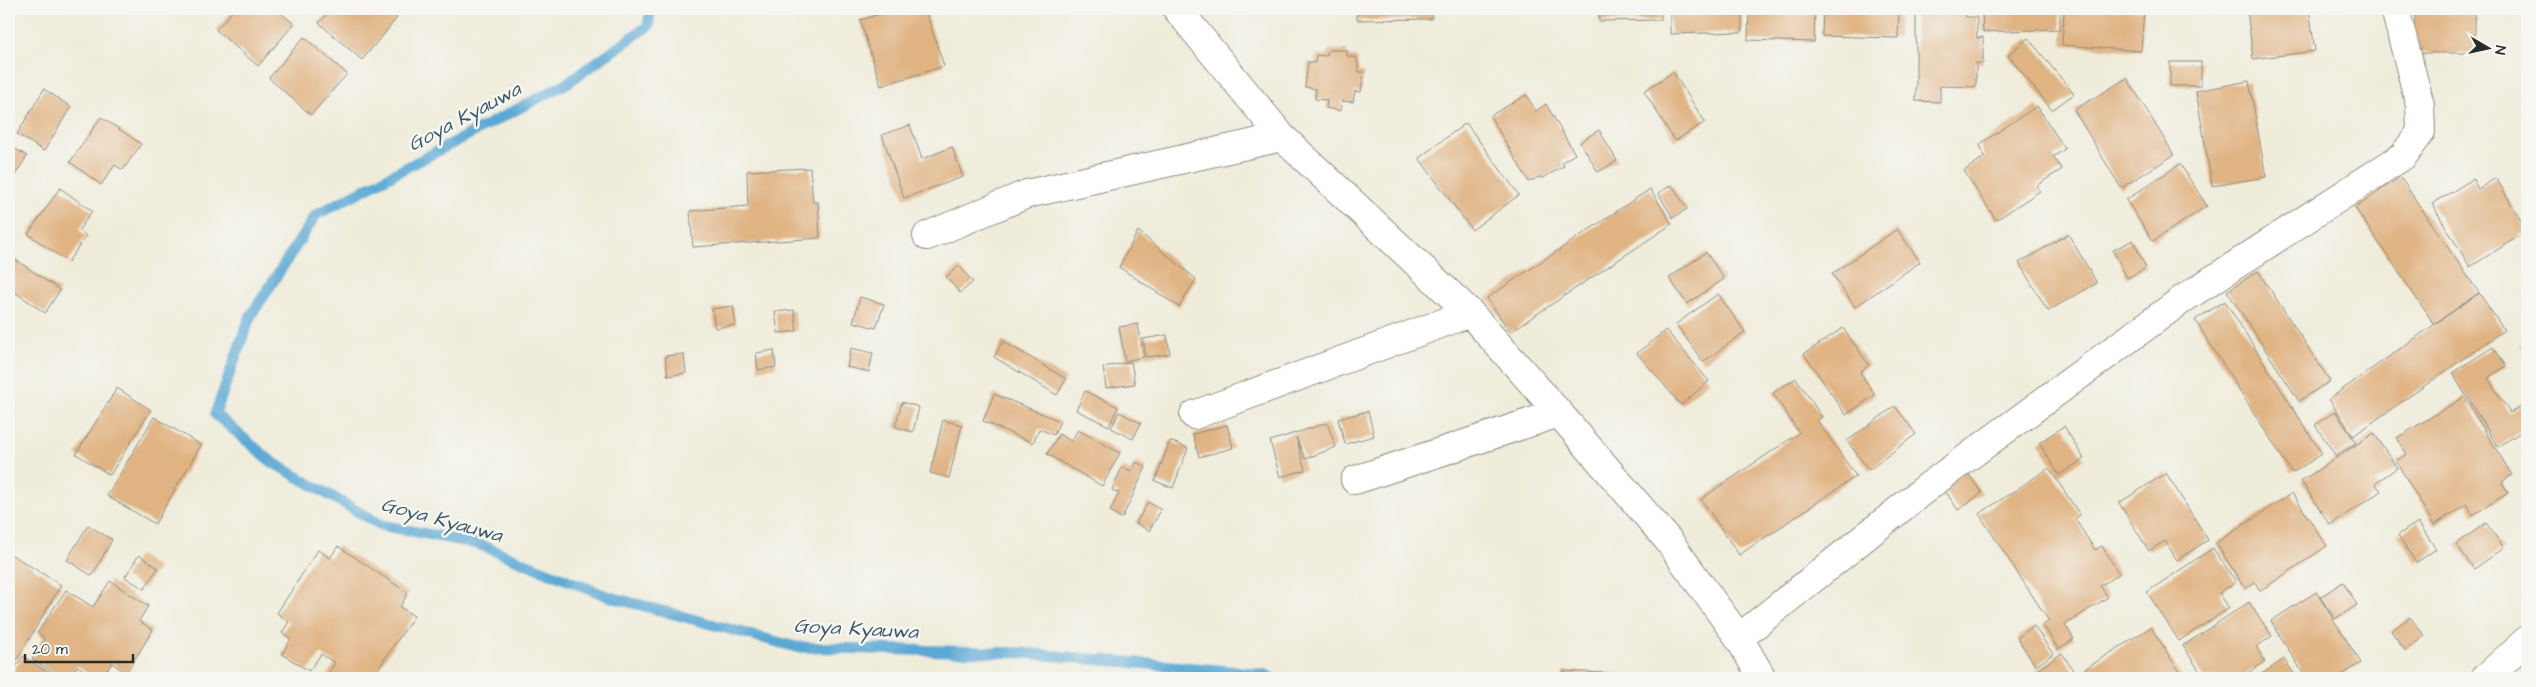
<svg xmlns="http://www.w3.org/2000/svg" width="2536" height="687" viewBox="0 0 2536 687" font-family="'Architects Daughter',sans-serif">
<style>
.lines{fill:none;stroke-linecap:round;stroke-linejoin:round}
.stream{stroke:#5ba8d4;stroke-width:11}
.building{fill:#e0b383}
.minor-casing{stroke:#8d8c82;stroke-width:30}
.minor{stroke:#fff;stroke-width:28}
.labels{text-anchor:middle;stroke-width:5;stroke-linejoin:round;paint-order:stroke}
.water-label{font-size:20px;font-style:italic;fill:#3c5766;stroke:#f6f6f2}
</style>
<rect width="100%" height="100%" fill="#f6f6f2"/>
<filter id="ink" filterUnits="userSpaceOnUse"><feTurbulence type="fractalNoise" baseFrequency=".02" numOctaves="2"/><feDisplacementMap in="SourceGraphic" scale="10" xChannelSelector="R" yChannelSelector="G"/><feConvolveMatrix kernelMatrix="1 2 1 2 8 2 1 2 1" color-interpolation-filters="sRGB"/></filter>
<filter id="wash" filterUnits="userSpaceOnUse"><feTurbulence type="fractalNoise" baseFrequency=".0096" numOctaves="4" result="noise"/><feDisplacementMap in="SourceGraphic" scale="20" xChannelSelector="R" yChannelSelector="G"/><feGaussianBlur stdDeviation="1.12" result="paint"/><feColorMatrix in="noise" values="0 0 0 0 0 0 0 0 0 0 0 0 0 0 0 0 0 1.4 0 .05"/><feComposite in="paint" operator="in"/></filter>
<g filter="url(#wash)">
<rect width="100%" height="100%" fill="#efecda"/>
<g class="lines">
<path class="stream" d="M651 9 648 26 567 83 316 215 250 317 215 414 272 462 381 525 478 544 607 596 796 647 1023 653 1264 674 1271 678"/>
</g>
<g id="blocks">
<g class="building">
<path d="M234 9H276L294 24 258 66 216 30Z"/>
<path d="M331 9H387L397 18 362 60 319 23Z"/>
<path d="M896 9H925L944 66 881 86 860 20Z"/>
<path d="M1357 9H1432V19L1357 20Z"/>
<path d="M1599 9H1661V20L1599 21Z"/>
<path d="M1670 9H1742V32L1670 34Z"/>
<path d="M1749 9H1815L1814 42 1748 40Z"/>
<path d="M1823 9H1899L1898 38 1822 36Z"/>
<path d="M1916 9H1966V17H1977V38L1983 37V63H1976V87L1940 86V102L1916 101Z"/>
<path d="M1982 9H2060V29L1983 32Z"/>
<path d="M2064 9 2144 10 2141 51 2062 45Z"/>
<path d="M2247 9H2309L2315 51 2253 59Z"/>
<rect x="2415" y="9" width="60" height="44"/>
<path d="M304 37 347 74 311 115 269 78Z"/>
<path d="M2028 38 2074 94 2052 110 2008 55Z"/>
<path d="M1329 50H1347V56L1357 58 1359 72H1364L1361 92 1355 91 1353 102 1342 101 1341 111 1326 108 1327 100 1315 99 1316 89 1305 87 1308 62 1315 63 1316 55 1326 56Z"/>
<rect x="2170" y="62" width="31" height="24"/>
<path d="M1673 72 1705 122 1675 141 1644 91Z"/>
<path d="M2127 78 2174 155 2121 188 2074 110Z"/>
<path d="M2249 81 2266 177 2212 186 2196 91Z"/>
<path d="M44 89 71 107 44 151 17 134Z"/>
<path d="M1526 95 1536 111 1546 104 1575 154 1562 162 1564 166 1543 178 1539 177 1529 182 1490 116Z"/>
<path d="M2037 106 2065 149 2053 157 2062 169 2036 186 2040 191 1996 220 1964 171 1984 157 1980 144Z"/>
<path d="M101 117 141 144 123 170 115 165 101 185 70 162Z"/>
<path d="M1466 123 1519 195 1472 230 1419 158Z"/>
<path d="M910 125 922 159 952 147 963 177 904 198 882 135Z"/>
<path d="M1599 130 1617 161 1598 172 1580 142Z"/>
<path d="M9 145 27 156 9 185Z"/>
<path d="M2180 164 2207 206 2153 241 2126 200Z"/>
<path d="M810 168 813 202H818L820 238 693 247 690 211 748 206 747 171Z"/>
<path d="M2400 177 2479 293 2434 324 2355 208Z"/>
<path d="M2496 178 2527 231 2470 267 2432 204 2473 179 2478 189Z"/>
<path d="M1672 185 1687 209 1673 218 1658 193Z"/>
<path d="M60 188 92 211 79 230 86 236 68 262 28 234Z"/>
<path d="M1650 189 1672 224 1510 332 1487 298Z"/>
<path d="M1897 229 1920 262 1855 307 1832 274Z"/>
<path d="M1138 231 1196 279 1179 307 1119 267Z"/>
<path d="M2068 234 2097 283 2048 311 2019 263Z"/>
<path d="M2133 240 2146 268 2127 278 2113 250Z"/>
<path d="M1706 252 1724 279 1687 304 1669 278Z"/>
<path d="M9 255 60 290 45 313 9 288Z"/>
<path d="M959 266 973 282 960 293 946 277Z"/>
<path d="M2258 271 2330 381 2299 401 2227 291Z"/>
<path d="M2479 293 2504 330 2353 436 2329 399Z"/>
<path d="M1718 294 1745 332 1703 362 1676 324Z"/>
<path d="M860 297 884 304 876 328 853 322Z"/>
<path d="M2225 301 2322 454 2292 473 2195 320Z"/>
<path d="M733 306 736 325 715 328 712 309Z"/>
<path d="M794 310 797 331 778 333 775 312Z"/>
<path d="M1138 324 1144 357 1125 361 1119 327Z"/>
<path d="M1843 328 1869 365 1860 372 1875 395 1846 415 1804 354Z"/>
<path d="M1666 330 1709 381 1681 405 1637 353Z"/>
<path d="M1167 335 1170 354 1146 357 1143 339Z"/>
<path d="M2527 340V355L2520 344Z"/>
<path d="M1003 341 1066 379 1057 395 994 357Z"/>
<path d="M2493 347 2506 366 2488 378 2510 413 2527 402V428L2498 447 2452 373Z"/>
<path d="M851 348 873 353 869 372 847 367Z"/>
<path d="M774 350 776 367 758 370 756 353Z"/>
<path d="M684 354 686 373 668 376 665 356Z"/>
<path d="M1131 362 1135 384 1106 388 1103 367Z"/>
<path d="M1796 378 1822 417 1817 420 1856 476 1739 555 1701 499 1799 433 1773 393Z"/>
<path d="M117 388 151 410 110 475 76 454Z"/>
<path d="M1085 391 1118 407 1109 426 1076 410Z"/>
<path d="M994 394 1060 421 1054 435 1039 429 1033 443 983 421Z"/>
<path d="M2464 397 2512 475 2502 482 2508 493 2473 515 2467 504 2434 525 2396 461 2407 454 2397 438Z"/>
<path d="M902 402 919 407 913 432 895 427Z"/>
<path d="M1895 406 1916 434 1869 470 1847 441Z"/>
<path d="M1368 411 1374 436 1345 444 1338 419Z"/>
<path d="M2335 411 2356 443 2336 456 2315 425Z"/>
<path d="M1119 412 1141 423 1133 439 1111 428Z"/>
<path d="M154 417 201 445 155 524 107 496Z"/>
<path d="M943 420 962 425 949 478 930 473Z"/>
<path d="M1327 423 1336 447 1305 459 1296 437 1305 470 1280 477 1270 441Z"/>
<path d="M1227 425 1233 448 1199 457 1193 434Z"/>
<path d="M2064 426 2084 459 2059 475 2039 443Z"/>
<path d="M1078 430 1120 453 1102 486 1047 454 1059 434 1071 441Z"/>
<path d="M2374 433 2397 468 2375 483 2381 491 2330 525 2301 481Z"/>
<path d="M1170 441 1188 448 1173 488 1155 481Z"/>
<path d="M1136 462 1146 467 1122 518 1110 511 1119 493 1112 490 1122 467 1132 471Z"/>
<path d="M2049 468 2080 515 2075 519 2095 550 2102 546 2119 574 2100 586 2108 597 2065 625 2074 639 2058 649 2043 625 2049 621 1979 514Z"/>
<path d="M1965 469 1982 493 1958 510 1942 486Z"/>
<path d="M2166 473 2208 540 2177 560 2165 541 2149 551 2119 503Z"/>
<path d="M2292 493 2327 546 2260 591 2255 582 2245 589 2216 543Z"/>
<path d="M1148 502 1161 510 1149 531 1136 523Z"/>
<path d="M2418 522 2436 549 2416 563 2398 535Z"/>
<path d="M2486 523 2504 548 2474 569 2456 544Z"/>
<path d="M88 525 112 540 92 576 67 560Z"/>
<path d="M338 546 408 593 400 607 414 616 372 678H325L335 663 321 654 309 671 282 654 291 639 282 633 289 622 277 613 318 550 330 558Z"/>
<path d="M2213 548 2236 582 2219 593 2229 608 2179 641 2147 592Z"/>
<path d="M9 553 61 585 17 660 9 655Z"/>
<path d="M139 555 158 568 144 589 125 577Z"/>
<path d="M110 581 148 606 139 621 153 630 126 673 112 663 102 678H96L77 666 70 678H62L32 659 44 639 38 632 66 590 93 607Z"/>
<path d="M2343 582 2357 605 2335 619 2320 597Z"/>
<path d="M2316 592 2361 663 2337 678H2306L2271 621Z"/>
<path d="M2249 602 2272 636 2256 647 2265 662 2240 678H2204L2183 646Z"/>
<path d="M2410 617 2425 636 2405 650 2391 631Z"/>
<path d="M2034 626 2053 654 2036 666 2017 638Z"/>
<path d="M2151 627 2183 678H2090L2085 669Z"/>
<path d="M2062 653 2078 678H2025Z"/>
<path d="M23 656 57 678H9Z"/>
<path d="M2284 659 2297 678H2256Z"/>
<path d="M1563 671 1622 674V678H1563Z"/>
</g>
</g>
</g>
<g filter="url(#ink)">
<use href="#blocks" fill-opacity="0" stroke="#8d8c82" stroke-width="1"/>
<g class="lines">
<defs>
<g id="minor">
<path d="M1177 9 1282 137 1470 313 1559 413 1668 540 1739 638 1762 678"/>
<path d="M927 236 1027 194 1282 137"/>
<path d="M1194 415 1470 313"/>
<path d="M1355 480 1559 413"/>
<path d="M1739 638 1930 485 2183 299 2403 156 2421 132 2420 105 2395 9"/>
<path d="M2485 678 2527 640"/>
</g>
</defs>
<use href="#minor" class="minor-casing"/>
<use href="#minor" class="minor"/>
</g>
</g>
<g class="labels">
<g class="water-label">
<text transform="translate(464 116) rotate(-28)" y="7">Goya Kyauwa</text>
<text transform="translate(442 519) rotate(15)" y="7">Goya Kyauwa</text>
<text transform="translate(856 628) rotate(3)" y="7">Goya Kyauwa</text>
</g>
</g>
<rect width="2536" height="687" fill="none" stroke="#f6f6f2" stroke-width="30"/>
<g transform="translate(2488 48) rotate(99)" stroke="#f6f6f2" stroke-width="4" paint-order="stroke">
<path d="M0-4L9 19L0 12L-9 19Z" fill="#2b2b2b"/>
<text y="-8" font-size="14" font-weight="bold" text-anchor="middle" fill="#2b2b2b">N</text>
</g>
<path d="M25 654v8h108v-8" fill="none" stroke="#2b2b2b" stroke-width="2.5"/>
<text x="32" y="654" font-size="15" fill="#2b2b2b" stroke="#f6f6f2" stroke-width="4" paint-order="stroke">20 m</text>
</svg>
